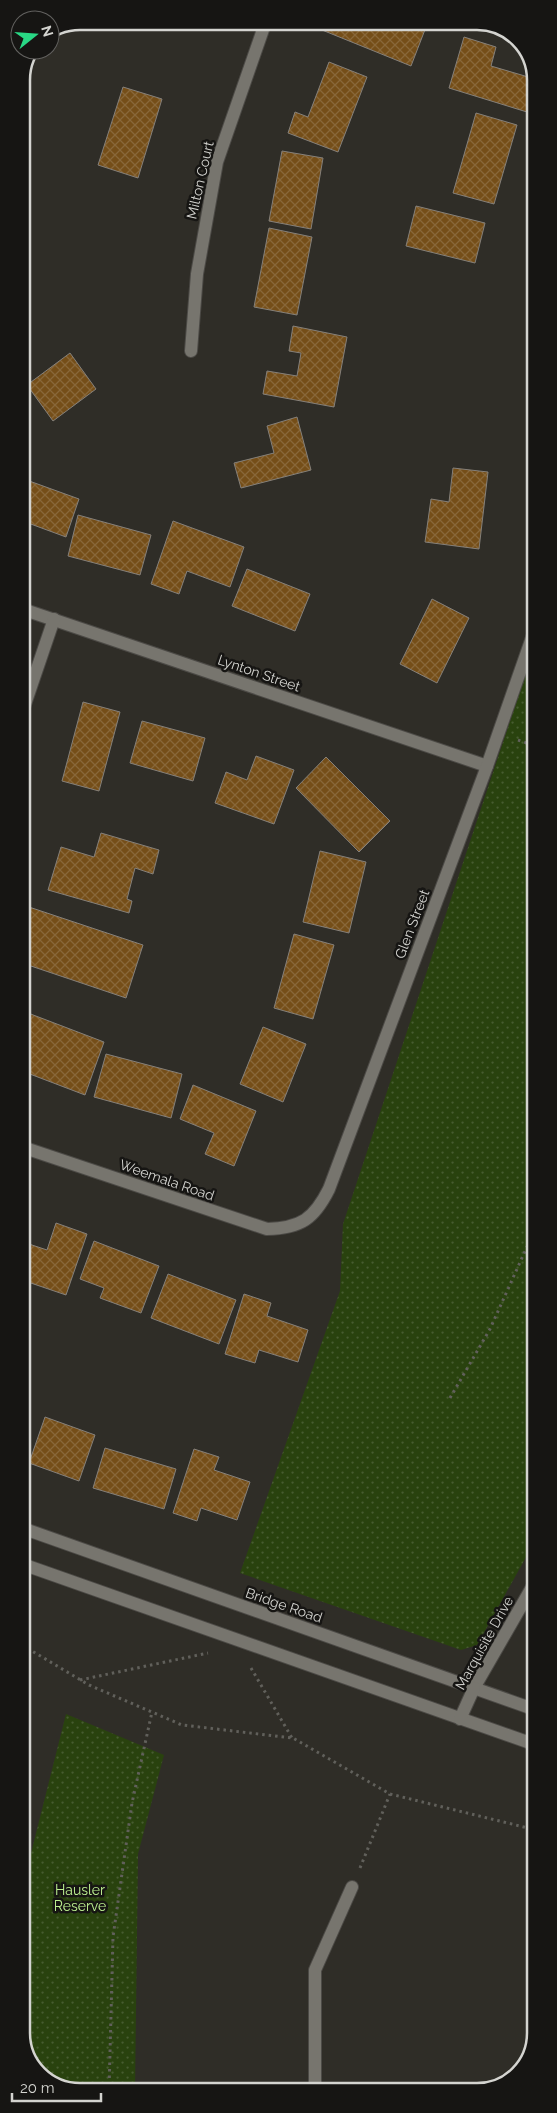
<svg xmlns="http://www.w3.org/2000/svg" width="557" height="2113" viewBox="0 0 557 2113" font-family="Raleway,sans-serif">
<style>
.park{fill:url(#park-dots)}
.building{fill:url(#building-cross-hatch);stroke:#85807a}
.lines{fill:none;stroke-linecap:round;stroke-linejoin:round}
.minor-casing{stroke:#4c4a46;stroke-width:14}
.secondary-casing{stroke:#4c4a46;stroke-width:14}
.path{stroke:#61605b;stroke-width:3;stroke-dasharray:2.5 4;stroke-linecap:butt}
.minor{stroke:#77756e;stroke-width:12}
.secondary{stroke:#77756e;stroke-width:12}
.labels{text-anchor:middle;stroke-width:5;stroke-linejoin:round;paint-order:stroke}
.street-label{font-size:14px;fill:#d4d4d0;stroke:#161513}
.park-label{font-size:14px;fill:#bef291;stroke:#161513}
.rim{fill:none;stroke:#d4d4d0;stroke-width:2.5}
</style>
<defs>
<pattern id="park-dots" width="8" height="8" patternUnits="userSpaceOnUse" patternTransform="scale(1.25)"><rect width="8" height="8" fill="#29420e"/><path d="M2 2h.1M6 6h.1" fill="none" stroke="#475c30" stroke-width="1.8" stroke-linecap="round"/></pattern>
<pattern id="building-cross-hatch" width="8" height="8" patternUnits="userSpaceOnUse" patternTransform="scale(1.25)"><rect width="8" height="8" fill="#754e18"/><path d="M0 0l8 8M0 8l8-8" fill="none" stroke="#886739"/></pattern>
</defs>
<rect width="100%" height="100%" fill="#2f2d27"/>
<g class="park">
<path d="M535 646V1541L477 1645 461 1650 240 1573 340 1291 343 1224Z"/>
<path d="M66 1714 164 1755 138 1854 135 2091H72L41 2077 22 2044V1889Z"/>
</g>
<g class="building">
<path d="M326 22H414L426 27 411 66 322 30Z"/>
<path d="M464 37 496 47 491 66 535 79V88L527 112 449 88Z"/>
<path d="M329 62 367 77 338 152 288 133 295 112 308 117Z"/>
<path d="M123 87 162 99 138 178 98 165Z"/>
<path d="M476 113 517 125 494 204 453 193Z"/>
<path d="M282 151 323 158 311 229 269 221Z"/>
<path d="M416 206 485 223 475 263 406 246Z"/>
<path d="M269 228 312 237 297 315 254 307Z"/>
<path d="M293 326 347 337 334 407 263 394 267 371 297 376 301 353 289 351Z"/>
<path d="M70 353 96 389 53 421 27 385Z"/>
<path d="M297 417 311 470 241 488 234 463 274 453 267 426Z"/>
<path d="M453 468 488 472 479 549 425 542 431 499 449 502Z"/>
<path d="M21 478 79 499 66 537 28 523 22 540Z"/>
<path d="M78 515 151 535 140 575 68 556Z"/>
<path d="M173 521 244 547 230 587 187 571 179 594 151 584Z"/>
<path d="M247 569 310 594 295 631 232 606Z"/>
<path d="M432 599 469 618 437 683 400 664Z"/>
<path d="M83 702 120 712 99 791 62 781Z"/>
<path d="M142 721 205 738 193 781 130 763Z"/>
<path d="M256 756 294 770 274 824 215 803 226 772 247 780Z"/>
<path d="M326 757 390 821 359 852 296 788Z"/>
<path d="M101 833 159 850 153 874 135 868 127 899 132 901 129 913 48 890 61 847 94 857Z"/>
<path d="M320 851 366 862 349 933 303 922Z"/>
<path d="M23 905 143 945 126 998 22 963Z"/>
<path d="M294 934 334 945 313 1019 274 1008Z"/>
<path d="M28 1013 104 1042 85 1095 22 1071V1029Z"/>
<path d="M263 1027 306 1044 283 1102 240 1084Z"/>
<path d="M106 1054 182 1074 171 1118 94 1097Z"/>
<path d="M193 1085 256 1111 234 1166 205 1154 214 1133 180 1119Z"/>
<path d="M56 1223 87 1234 66 1295 22 1280 23 1242 47 1250Z"/>
<path d="M94 1241 159 1266 141 1313 100 1298 104 1288 80 1279Z"/>
<path d="M168 1274 236 1300 219 1344 151 1318Z"/>
<path d="M244 1294 271 1303 267 1316 308 1330 298 1362 259 1350 255 1363 225 1354Z"/>
<path d="M45 1417 95 1435 79 1481 29 1463Z"/>
<path d="M105 1448 176 1469 164 1509 93 1488Z"/>
<path d="M194 1449 219 1457 214 1470 250 1482 237 1520 201 1508 197 1521 173 1513Z"/>
</g>
<g class="lines">
<defs>
<g id="minor">
<path d="M191 351 197 274 217 162 266 21"/>
<path d="M22 609 487 766"/>
<path d="M22 713 54 619"/>
<path d="M22 1147 267 1229C301 1228 314 1219 329 1189L486 769 535 629"/>
<path d="M474 1688 535 1582"/>
<path d="M315 2091V1970L352 1887"/>
</g>
<g id="secondary">
<path d="M22 1528 536 1710"/>
<path d="M22 1564 536 1745"/>
<path d="M460 1719 474 1688"/>
</g>
</defs>
<use href="#minor" class="minor-casing"/>
<use href="#secondary" class="secondary-casing"/>
<g class="path">
<path d="M518 740 535 746"/>
<path d="M450 1398 490 1329 535 1229"/>
<path d="M22 1645 89 1685 182 1725 293 1738 390 1794 536 1830"/>
<path d="M251 1668 292 1738"/>
<path d="M80 1680 208 1653"/>
<path d="M360 1868 390 1794"/>
<path d="M109 2091 113 1937 132 1803 152 1712"/>
</g>
<use href="#minor" class="minor"/>
<use href="#secondary" class="secondary"/>
</g>
<g class="labels">
<g class="street-label">
<text transform="translate(200 180) rotate(-77)" y="5">Milton Court</text>
<text transform="translate(259 673) rotate(19)" y="5">Lynton Street</text>
<text transform="translate(412 924) rotate(-69)" y="5">Glen Street</text>
<text transform="translate(167 1180) rotate(19)" y="5">Weemala Road</text>
<text transform="translate(284 1605) rotate(19)" y="5">Bridge Road</text>
<text transform="translate(484 1643) rotate(-61)" y="5">Marquisite Drive</text>
</g>
<g class="park-label">
<text x="80" y="1895">Hausler<tspan x="80" dy="16">Reserve</tspan></text>
</g>
</g>
<path d="M0 0H557V2113H0ZM80 30H477A50 50 0 0 1 527 80V2033A50 50 0 0 1 477 2083H80A50 50 0 0 1 30 2033V80A50 50 0 0 1 80 30Z" fill="#161513" fill-rule="evenodd"/>
<path class="rim" d="M80 30H477A50 50 0 0 1 527 80V2033A50 50 0 0 1 477 2083H80A50 50 0 0 1 30 2033V80A50 50 0 0 1 80 30Z"/>
<g transform="translate(35 35) rotate(73)"><circle r="24" fill="#161513" stroke="#62615f"/>
<path d="M0-4L9 19L0 12L-9 19Z" fill="#29d885"/>
<text y="-8" font-size="14" font-weight="bold" text-anchor="middle" fill="#d4d4d0">N</text>
</g>
<path d="M12 2093v8h89v-8" fill="none" stroke="#d4d4d0" stroke-width="2.5"/>
<text x="20" y="2093" font-size="15" fill="#d4d4d0" stroke="#161513" stroke-width="4" paint-order="stroke">20 m</text>
</svg>
